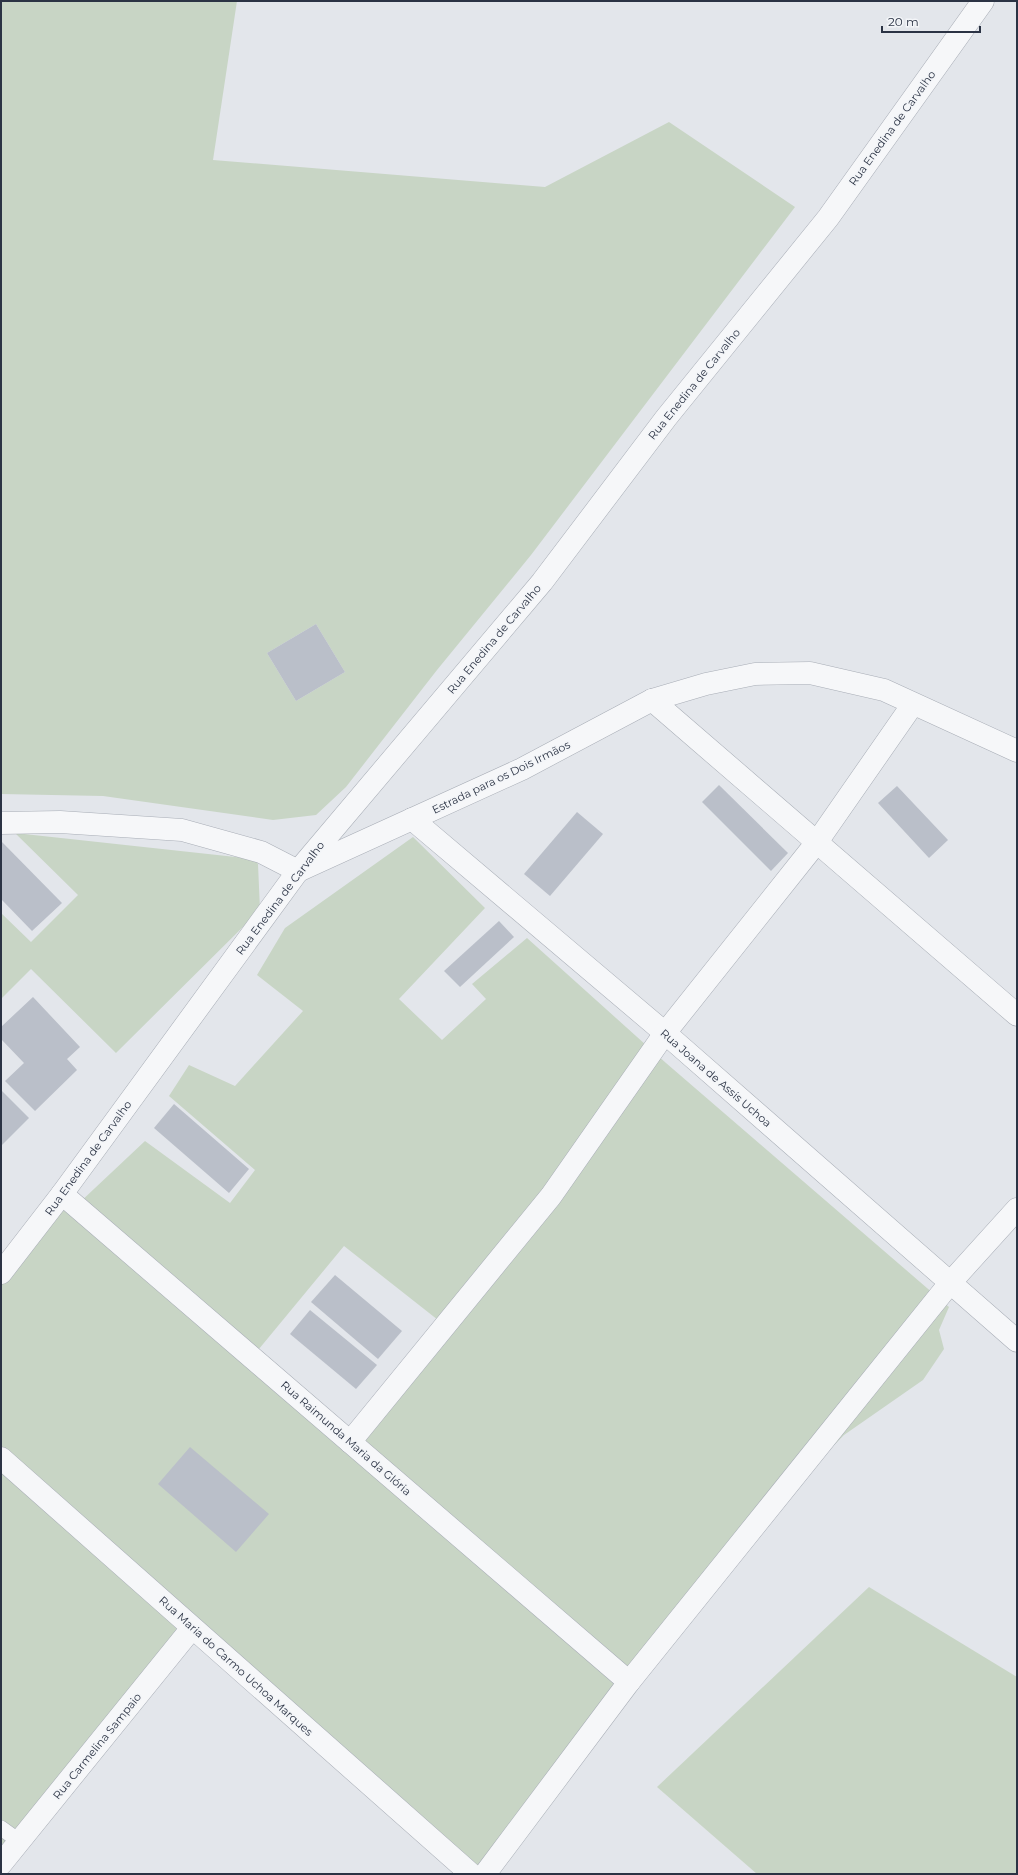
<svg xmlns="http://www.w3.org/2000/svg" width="1018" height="1875" viewBox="0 0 1018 1875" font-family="Montserrat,sans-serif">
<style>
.green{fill:#c8d5c5;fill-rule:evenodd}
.building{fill:#babfc9}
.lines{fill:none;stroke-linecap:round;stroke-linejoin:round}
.service-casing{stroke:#a8adb6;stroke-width:16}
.minor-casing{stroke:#a8adb6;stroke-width:23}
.service{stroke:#f6f7f9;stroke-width:15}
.minor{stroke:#f6f7f9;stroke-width:22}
.labels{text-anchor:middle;stroke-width:3;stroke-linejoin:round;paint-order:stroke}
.street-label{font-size:11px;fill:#2b3344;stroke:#f3f5f8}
</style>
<rect width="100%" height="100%" fill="#e3e6eb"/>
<g class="green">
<path d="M1 1H237L213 160 545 187 669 122 795 207 531 555 437 670 346 787 316 815 273 820 103 796 1 794ZM316 624 345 672 296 701 267 653Z"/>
<path d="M15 833 254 859 258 864 260 910 116 1053 31 969 1 999V913L31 942 78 895Z"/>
<path d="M413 837 485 908 399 999 442 1040 486 999 472 984 527 938 666 1063 949 1307 939 1330 944 1349 923 1380 844 1435 772 1508 746 1535 716 1573 700 1599 626 1680 629 1682 485 1874H471L192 1628 1 1864V1273L62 1194 462 1548 623 1677 349 1427 438 1320 344 1246 254 1355 78 1204 145 1141 230 1203 255 1170 169 1096 189 1065 235 1086 303 1011 257 975 285 928Z"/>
<path d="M869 1587 1017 1677V1874H757L657 1787Z"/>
</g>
<g class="building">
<path d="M316 624 345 672 296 701 267 653Z"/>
<path d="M719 785 788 853 771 871 702 802Z"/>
<path d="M897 786 948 840 929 858 878 803Z"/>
<path d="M577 812 603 834 550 896 524 874Z"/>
<path d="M1 841 62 903 32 931 1 899Z"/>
<path d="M499 921 514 937 460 987 444 971Z"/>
<path d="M33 997 80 1047 67 1059 77 1070 35 1111 5 1081 24 1063 1 1039V1027Z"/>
<path d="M1 1090 29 1118 1 1146Z"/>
<path d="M174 1104 249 1169 229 1193 154 1128Z"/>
<path d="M335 1275 402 1331 378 1359 311 1302Z"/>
<path d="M310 1310 377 1365 356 1389 290 1334Z"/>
<path d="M190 1447 269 1514 236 1552 158 1484Z"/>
</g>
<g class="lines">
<defs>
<path id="service" d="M1 1828 19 1841"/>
<g id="minor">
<path d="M652 700 1017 1015"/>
<path d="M412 819 665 1033 1017 1341"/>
<path d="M1 823 60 822 182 830 261 852 298 871 522 769 652 700 706 684 755 674 810 673 884 690 1017 751"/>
<path d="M62 1194 629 1682"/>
<path d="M1 1273 62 1194 298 871 542 582 666 418 828 218 983 1"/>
<path d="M350 1442 551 1196 665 1033 817 842 913 704"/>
<path d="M1 1458 471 1874"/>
<path d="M1 1864 192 1628"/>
<path d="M485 1874 629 1682 950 1283 1017 1209"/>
</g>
</defs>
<use href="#service" class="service-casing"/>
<use href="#minor" class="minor-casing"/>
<use href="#service" class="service"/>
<use href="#minor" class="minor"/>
</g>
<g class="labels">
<g class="street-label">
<text transform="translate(892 128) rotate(-54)" y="4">Rua Enedina de Carvalho</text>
<text transform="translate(694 384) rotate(-51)" y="4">Rua Enedina de Carvalho</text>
<text transform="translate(494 639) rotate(-50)" y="4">Rua Enedina de Carvalho</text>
<text transform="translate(501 777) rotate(-26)" y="4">Estrada para os Dois Irmãos</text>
<text transform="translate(280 898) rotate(-53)" y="4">Rua Enedina de Carvalho</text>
<text transform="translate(716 1078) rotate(41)" y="4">Rua Joana de Assis Uchoa</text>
<text transform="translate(88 1158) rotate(-54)" y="4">Rua Enedina de Carvalho</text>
<text transform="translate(346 1438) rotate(41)" y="4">Rua Raimunda Maria da Glória</text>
<text transform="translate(236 1666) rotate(42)" y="4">Rua Maria do Carmo Uchoa Marques</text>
<text transform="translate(97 1746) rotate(-51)" y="4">Rua Carmelina Sampaio</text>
</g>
</g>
<rect width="1018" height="1875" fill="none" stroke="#2b3344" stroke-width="4"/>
<path d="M882 26v6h98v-6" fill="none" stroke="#2b3344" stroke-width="2"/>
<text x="888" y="26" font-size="12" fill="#2b3344" stroke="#f3f5f8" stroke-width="3" paint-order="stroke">20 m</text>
</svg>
